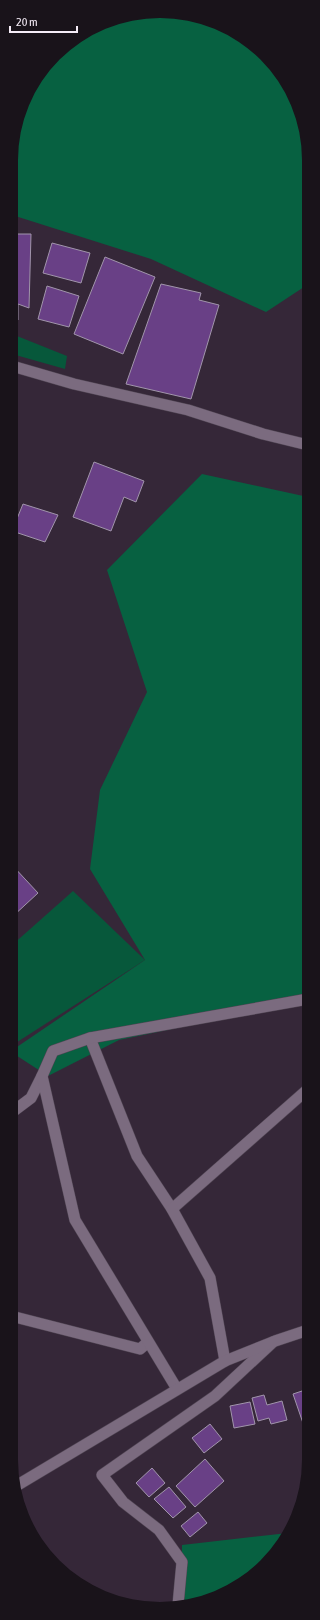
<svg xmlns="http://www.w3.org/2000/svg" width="320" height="1620" viewBox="0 0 320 1620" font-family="'Asap Condensed',sans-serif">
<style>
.green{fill:#07583b}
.forest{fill:#076141}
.building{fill:#694086;stroke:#a195ab}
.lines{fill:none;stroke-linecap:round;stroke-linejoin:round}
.service-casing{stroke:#504553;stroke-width:12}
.minor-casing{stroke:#504553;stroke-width:12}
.tertiary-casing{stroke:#504553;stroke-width:12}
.service{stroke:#7b6b7f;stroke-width:11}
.minor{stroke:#7b6b7f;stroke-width:11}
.tertiary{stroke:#7b6b7f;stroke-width:11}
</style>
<rect width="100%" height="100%" fill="#352738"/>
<g class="green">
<path d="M12 334 67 356 65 369 12 354Z"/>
<path d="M73 891 145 960 11 1046V946Z"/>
</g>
<g class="forest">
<path d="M179 12 226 26 266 55 294 94 309 150V288L304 287 266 312 151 259 12 215V141L31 86 69 42 121 16Z"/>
<path d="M202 474 308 497V1001L119 1040 48 1076 11 1052V1051L145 960 90 869 100 790 147 692 107 570Z"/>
<path d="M288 1533 258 1572 208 1601 179 1605 181 1599 182 1545Z"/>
</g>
<g class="building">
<path d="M12 234H31L29 308 18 304V320L12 319Z"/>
<path d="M52 243 90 253 81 283 43 273Z"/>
<path d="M105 257 155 277 123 354 74 334Z"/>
<path d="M161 284 201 293 199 300 219 305 191 399 126 384Z"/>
<path d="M47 286 79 296 69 327 38 319Z"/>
<path d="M94 462 144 481 136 502 124 497 111 531 73 517Z"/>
<path d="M23 504 58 515 45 542 12 531Z"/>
<path d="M12 865 38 893 12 917Z"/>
<path d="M308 1389V1428L305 1429 293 1394Z"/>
<path d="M264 1395 267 1405 282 1401 287 1420 271 1424 269 1418 258 1421 252 1398Z"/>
<path d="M250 1402 255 1424 234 1428 230 1406Z"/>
<path d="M210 1424 222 1439 204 1453 192 1438Z"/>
<path d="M205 1459 224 1481 195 1507 176 1486Z"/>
<path d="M152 1468 165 1483 149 1497 136 1483Z"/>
<path d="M169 1487 186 1507 173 1518 154 1499Z"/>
<path d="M198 1512 207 1523 190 1537 181 1526Z"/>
</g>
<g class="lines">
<defs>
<g id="service">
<path d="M90 1038 137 1156 172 1209"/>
<path d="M11 1113 31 1098 42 1076"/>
<path d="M11 1316 140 1349 148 1342"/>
<path d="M225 1361 210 1278 172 1209 308 1089"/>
<path d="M177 1389 75 1220 42 1076 53 1051 90 1038 308 999"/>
<path d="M178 1605 182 1562 159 1530 123 1502 102 1475 215 1396 273 1342"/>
</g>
<path id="minor" d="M12 366 74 384 188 410 263 434 308 445"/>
<path id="tertiary" d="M16 1486 225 1361 275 1341 308 1330"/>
</defs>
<use href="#service" class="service-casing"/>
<use href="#minor" class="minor-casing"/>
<use href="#tertiary" class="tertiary-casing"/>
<use href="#service" class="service"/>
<use href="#minor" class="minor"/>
<use href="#tertiary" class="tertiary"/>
</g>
<path d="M0 0H320V1620H0ZM160 18H160A142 142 0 0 1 302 160V1460A142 142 0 0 1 160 1602H160A142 142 0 0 1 18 1460V160A142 142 0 0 1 160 18Z" fill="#19131a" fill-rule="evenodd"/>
<path d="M10 26v6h67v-6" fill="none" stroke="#f6edf8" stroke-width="2"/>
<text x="16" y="26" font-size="12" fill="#f6edf8" stroke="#19131a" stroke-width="3" paint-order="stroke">20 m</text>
</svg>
